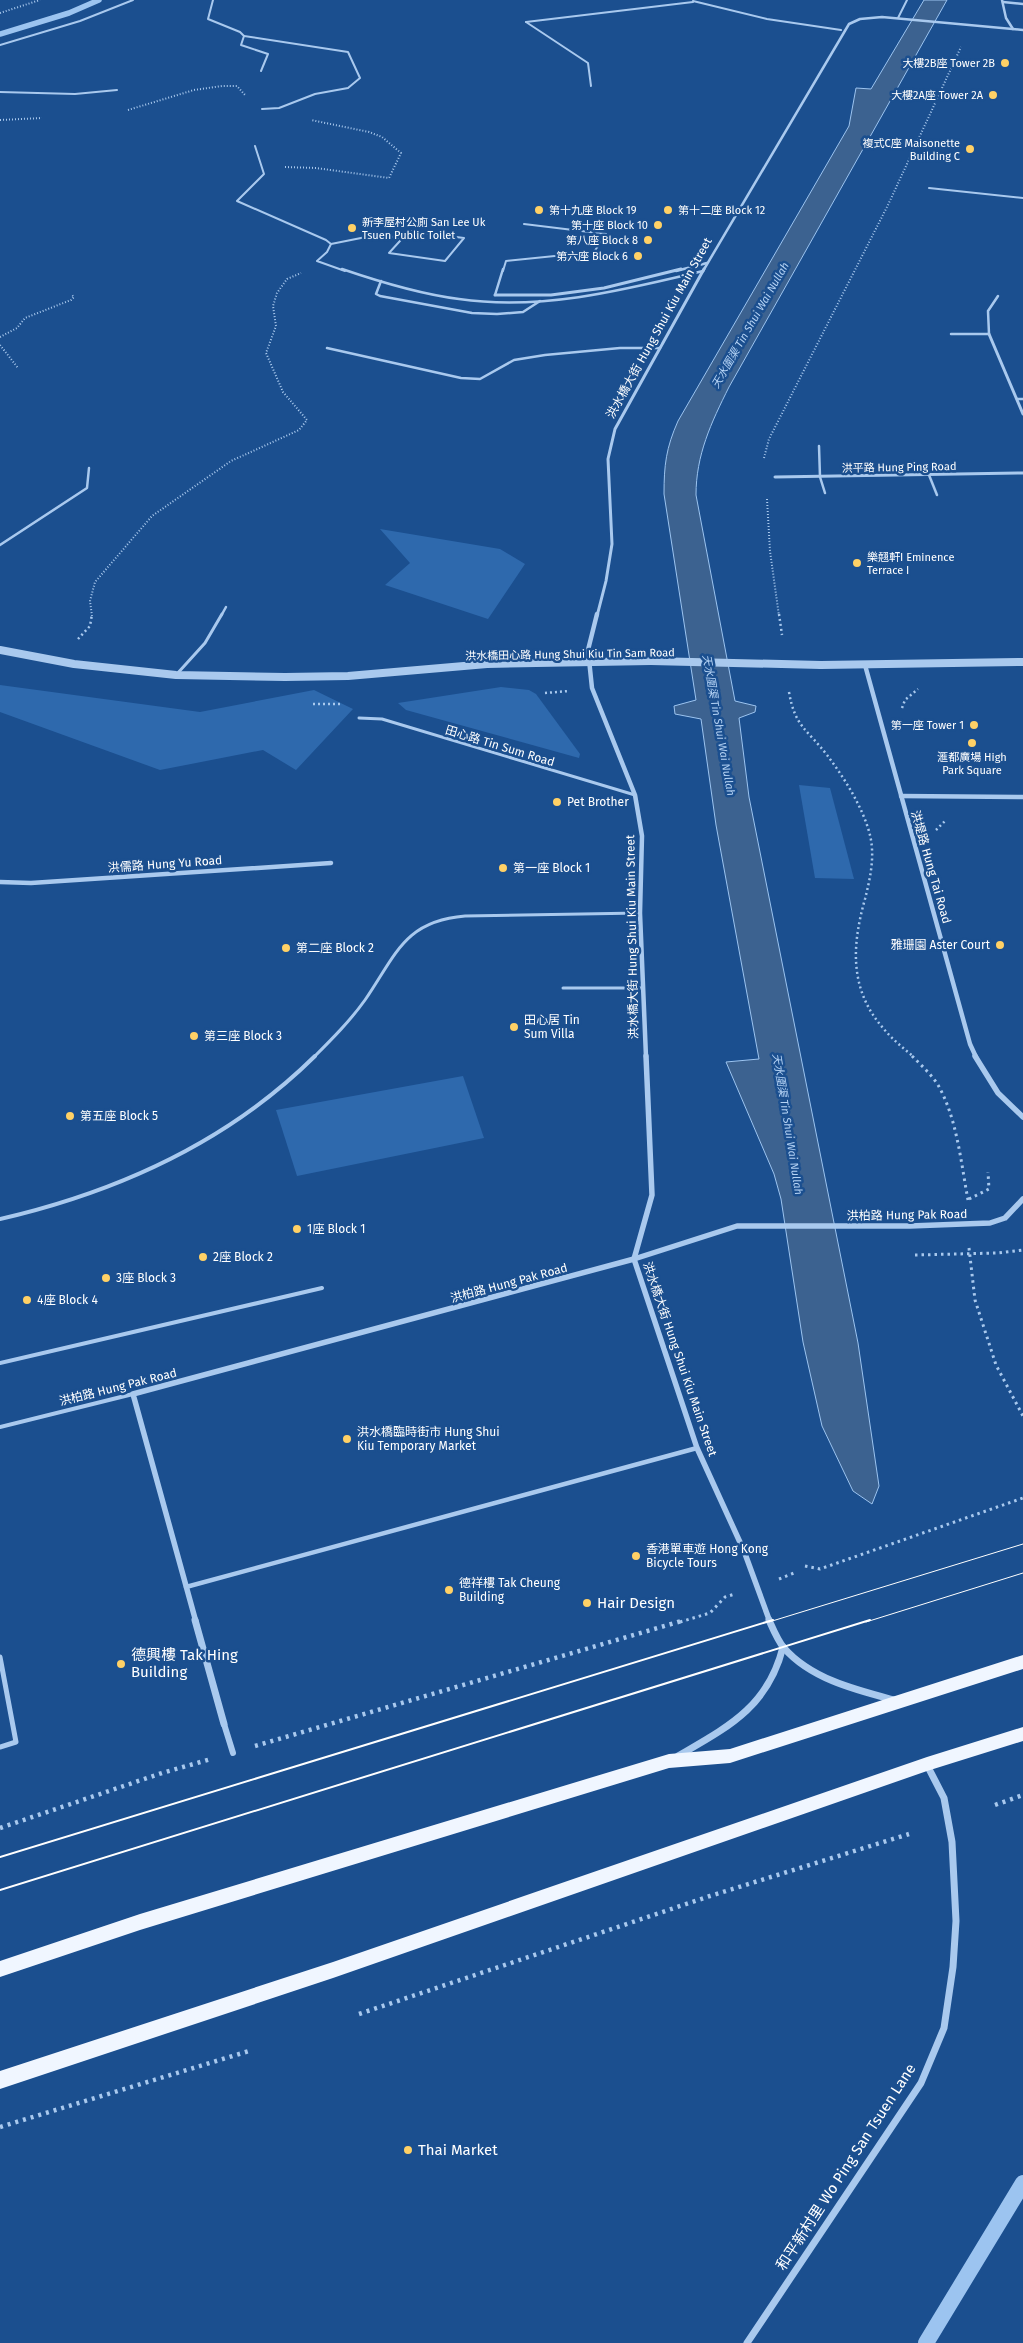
<svg xmlns="http://www.w3.org/2000/svg" width="1023" height="2343" viewBox="0 0 1023 2343" font-family="'Fira Sans','Noto Sans SC',sans-serif">
<style>
.green{fill:#2e69ad}
.water{fill:#3c6290;stroke:#9cc4f0}
.lines{fill:none;stroke-linecap:round;stroke-linejoin:round}
.stream-far1{stroke:#9cc4f0;stroke-width:5.5}
.stream{stroke:#9cc4f0;stroke-width:16}
.path-far3{stroke:#a9c9ee;stroke-width:2;stroke-dasharray:1 2;stroke-linecap:butt}
.path-far2{stroke:#a9c9ee;stroke-width:2.5;stroke-dasharray:2 3;stroke-linecap:butt}
.path-far1{stroke:#a9c9ee;stroke-width:3;stroke-dasharray:2.5 4;stroke-linecap:butt}
.path{stroke:#a9c9ee;stroke-width:4.5;stroke-dasharray:3 5;stroke-linecap:butt}
.service-far4{stroke:#a9c9ee;stroke-width:2}
.service-far3{stroke:#a9c9ee;stroke-width:2.5}
.service-far2{stroke:#a9c9ee;stroke-width:3}
.service-far1{stroke:#a9c9ee;stroke-width:4}
.service{stroke:#a9c9ee;stroke-width:5}
.pedestrian-far1{stroke:#a9c9ee;stroke-width:4.5}
.pedestrian{stroke:#a9c9ee;stroke-width:6}
.minor-far4{stroke:#a9c9ee;stroke-width:2.5}
.minor-far3{stroke:#a9c9ee;stroke-width:3}
.minor-far2{stroke:#a9c9ee;stroke-width:4.5}
.minor-far1{stroke:#a9c9ee;stroke-width:5.5}
.minor{stroke:#a9c9ee;stroke-width:7}
.tertiary{stroke:#a9c9ee;stroke-width:8}
.primary{fill:#f0f6ff;fill-rule:evenodd}
.tram-far1{stroke:#fff;stroke-width:1}
.tram{stroke:#fff;stroke-width:2}
.tertiary-bridge{stroke:#a9c9ee;stroke-width:8}
.poi-dot{fill:#ffd166;stroke:#1b4f8f;stroke-width:2}
.labels{text-anchor:middle;stroke-width:5;stroke-linejoin:round;paint-order:stroke}
.far-poi-label{font-size:11px;fill:#fff;stroke:#1b4f8f;text-anchor:end}
.far-water-label{font-size:11px;font-style:italic;fill:#b5d3f5;stroke:#1b4f8f}
.far-street-label{font-size:11px;fill:#fff;stroke:#1b4f8f}
.street-label{font-size:12px;fill:#fff;stroke:#1b4f8f}
.poi-label{font-size:12px;fill:#fff;stroke:#1b4f8f;text-anchor:start}
.near-poi-label{font-size:15px;fill:#fff;stroke:#1b4f8f;text-anchor:start}
.near-street-label{font-size:15px;fill:#fff;stroke:#1b4f8f}
</style>
<rect width="100%" height="100%" fill="#1b4f8f"/>
<g class="green">
<path d="M380 529 500 549 525 564 488 619 385 585 410 563Z"/>
<path d="M0 685 200 712 314 690 353 709 296 770 263 750 160 770 0 712Z"/>
<path d="M501 687 529 690 536 694 580 754 579 758 406 710 398 703Z"/>
<path d="M799 785 830 788 854 879 815 878Z"/>
<path d="M463 1076 484 1138 297 1176 276 1110Z"/>
</g>
<path class="water" d="M924 0H947L729 387C711 423 696 455 696 495L735 701 756 706 755 712 739 718 749 797 858 1343 879 1486 872 1504 853 1491 822 1426 803 1342 781 1199 774 1174 726 1062 759 1059 716 825 701 719 675 714 674 706 696 700 664 494C664 465 666 448 678 421L849 126 856 88 871 89Z"/>
<g class="lines">
<path class="stream-far1" d="M0 34 69 13 99 0"/>
<path class="stream" d="M926 2343 1023 2183"/>
<g class="path-far3">
<path d="M0 13 40 0"/>
<path d="M128 110 194 90 222 86H237L245 95"/>
<path d="M0 120 42 118"/>
<path d="M285 167 316 168 389 178 401 153 382 137 369 132 311 120"/>
<path d="M0 337 17 328 25 318 71 300 74 297 71 294"/>
<path d="M0 345 18 368"/>
<path d="M764 458 769 439 888 205 961 47"/>
<path d="M767 499 770 551 779 616"/>
<path d="M92 616 90 601 95 582 152 516 231 461 299 430 307 420 283 392 266 353 276 326 273 306 277 293 287 279 301 273"/>
</g>
<g class="path-far2">
<path d="M779 614 782 635"/>
<path d="M78 639 90 626 92 614"/>
<path d="M789 692C795 727 807 729 827 755 843 776 860 803 868 828 876 852 871 875 865 899 852 945 849 989 883 1028 892 1039 903 1048 914 1057"/>
<path d="M545 693 569 691"/>
<path d="M313 704H342"/>
<path d="M902 708 905 700 918 689"/>
<path d="M936 830 945 821"/>
</g>
<g class="path-far1">
<path d="M912 1056C921 1065 931 1074 938 1085 957 1118 961 1163 968 1200"/>
<path d="M969 1199 989 1189 988 1172"/>
<path d="M969 1248 975 1300 996 1365 1023 1416"/>
<path d="M915 1255 998 1253 1023 1250"/>
<path d="M805 1566 820 1569 1023 1498"/>
<path d="M779 1579 794 1573"/>
<path d="M680 1622 710 1613 725 1597 735 1594"/>
</g>
<g class="path">
<path d="M255 1746 685 1620"/>
<path d="M995 1805 1023 1795"/>
<path d="M0 1828 162 1773 211 1759"/>
<path d="M359 2014 710 1896 909 1834"/>
<path d="M0 2127 249 2051"/>
</g>
<g class="service-far4">
<path d="M213 0 208 19 240 32 244 36 241 45 268 54 261 71"/>
<path d="M693 1 767 19 841 30"/>
<path d="M898 18 907 0"/>
<path d="M526 22 693 2"/>
<path d="M526 22 588 63 591 86"/>
<path d="M244 36 348 52 360 78 348 88 315 94 279 108 262 109"/>
<path d="M0 45 80 21 133 0"/>
<path d="M0 92 75 94 117 90"/>
<path d="M255 146 264 174 237 201 326 240 331 244 327 252 317 261 345 271"/>
<path d="M929 188 1023 198"/>
<path d="M409 231 464 238 445 261 389 253Z"/>
<path d="M331 244 376 235 402 238"/>
<path d="M503 271 506 261 594 252 606 234 524 224"/>
</g>
<g class="service-far3">
<path d="M342 269C380 282 419 294 459 299 541 311 624 290 703 271"/>
<path d="M381 281 376 294 380 296 472 313 497 314 523 312 540 301"/>
<path d="M495 295 503 269"/>
<path d="M951 334H989L988 311 998 296"/>
<path d="M327 348 461 378 480 379 514 360 545 355 620 348H660"/>
<path d="M1017 399H1023"/>
<path d="M819 446 820 477 825 493"/>
<path d="M929 475 937 495"/>
<path d="M0 545 87 488 89 468"/>
<path d="M221 616 226 607"/>
</g>
<g class="service-far2">
<path d="M176 675 205 643 222 614"/>
<path d="M359 718 382 719 635 795"/>
<path d="M563 988H643"/>
<path d="M314 1057C332 1039 350 1021 365 1000 396 955 404 921 465 916L640 913"/>
</g>
<g class="service-far1">
<path d="M0 1219C117 1192 229 1141 315 1056"/>
<path d="M0 1363 322 1288"/>
<path d="M0 1427 133 1394"/>
</g>
<path class="service" d="M0 1657 16 1742 0 1747"/>
<path class="pedestrian-far1" d="M186 1587 697 1448"/>
<path class="pedestrian" d="M224 1724 233 1753"/>
<g class="minor-far4">
<path d="M1002 0 1006 18 1013 29"/>
<path d="M1003 2 1023 4"/>
<path d="M676 271 707 263"/>
<path d="M703 271 849 24 860 19 882 17 1023 30"/>
</g>
<g class="minor-far3">
<path d="M495 295H551L604 288 681 269"/>
<path d="M989 334 1023 414"/>
<path d="M775 477 1023 473"/>
<path d="M597 616 606 581 612 544 608 459 615 429 704 269"/>
</g>
<g class="minor-far2">
<path d="M597 614 588 650 592 688 635 795 642 836 640 913 646 1057"/>
<path d="M865 665 970 1044 976 1057"/>
<path d="M901 796 1023 797"/>
<path d="M0 882 31 883 331 863"/>
</g>
<g class="minor-far1">
<path d="M646 1056 652 1195 634 1259 697 1448 744 1551 770 1622"/>
<path d="M975 1056 998 1093 1023 1117"/>
<path d="M196 1622 133 1394 634 1259 737 1226H910L990 1223 1005 1218 1023 1199"/>
</g>
<g class="minor">
<path d="M195 1620 224 1724"/>
<path d="M769 1620C773 1629 778 1641 784 1648 811 1679 856 1690 894 1700"/>
<path d="M678 1756C728 1727 768 1707 783 1647"/>
<path d="M747 2343 921 2083 944 2028 953 1967 956 1921 952 1842 944 1798 927 1765"/>
</g>
<g class="tertiary">
<path d="M0 650 74 664 176 675 285 677 348 676 487 664 651 661"/>
<path d="M821 665 1023 662"/>
</g>
<g class="primary">
<path d="M1023 1655V1669L730 1763 669 1768 140 1930 0 1977V1961L140 1914 669 1754 730 1749Z"/>
<path d="M1023 1727V1741L927 1771 333 1978 0 2089V2071L333 1962 927 1757Z"/>
</g>
<g class="tram-far1">
<path d="M769 1622 1023 1544"/>
<path d="M866 1622 1023 1573"/>
</g>
<g class="tram">
<path d="M0 1857 773 1620"/>
<path d="M0 1890 870 1620"/>
</g>
<path class="tertiary-bridge" d="M651 661 821 665"/>
</g>
<g class="poi-dot">
<circle cx="1005" cy="63" r="5"/>
<circle cx="993" cy="95" r="5"/>
<circle cx="970" cy="149" r="5"/>
<circle cx="539" cy="210" r="5"/>
<circle cx="668" cy="210" r="5"/>
<circle cx="658" cy="225" r="5"/>
<circle cx="352" cy="228" r="5"/>
<circle cx="648" cy="240" r="5"/>
<circle cx="638" cy="256" r="5"/>
<circle cx="857" cy="563" r="5"/>
<circle cx="974" cy="725" r="5"/>
<circle cx="972" cy="743" r="5"/>
<circle cx="557" cy="802" r="5"/>
<circle cx="503" cy="868" r="5"/>
<circle cx="1000" cy="945" r="5"/>
<circle cx="286" cy="948" r="5"/>
<circle cx="514" cy="1027" r="5"/>
<circle cx="194" cy="1036" r="5"/>
<circle cx="70" cy="1116" r="5"/>
<circle cx="297" cy="1229" r="5"/>
<circle cx="203" cy="1257" r="5"/>
<circle cx="106" cy="1278" r="5"/>
<circle cx="27" cy="1300" r="5"/>
<circle cx="347" cy="1439" r="5"/>
<circle cx="636" cy="1556" r="5"/>
<circle cx="449" cy="1590" r="5"/>
<circle cx="587" cy="1603" r="5"/>
<circle cx="121" cy="1664" r="5"/>
<circle cx="408" cy="2150" r="5"/>
</g>
<g class="labels">
<g class="far-poi-label">
<text x="995" y="67">大樓2B座 Tower 2B</text>
<text x="983" y="99">大樓2A座 Tower 2A</text>
<text x="960" y="147">複式C座 Maisonette<tspan x="960" dy="13">Building C</tspan></text>
<text x="549" y="214" text-anchor="start">第十九座 Block 19</text>
<text x="678" y="214" text-anchor="start">第十二座 Block 12</text>
<text x="362" y="226" text-anchor="start">新李屋村公廁 San Lee Uk<tspan x="362" dy="13">Tsuen Public Toilet</tspan></text>
<text x="648" y="229">第十座 Block 10</text>
<text x="638" y="244">第八座 Block 8</text>
<text x="628" y="260">第六座 Block 6</text>
<text x="867" y="561" text-anchor="start">樂翹軒I Eminence<tspan x="867" dy="13">Terrace I</tspan></text>
<text x="964" y="729">第一座 Tower 1</text>
<text x="972" y="761" text-anchor="middle">滙都廣場 High<tspan x="972" dy="13">Park Square</tspan></text>
</g>
<g class="far-water-label">
<text transform="translate(750 325) rotate(-60)" y="4">天水圍渠 Tin Shui Wai Nullah</text>
<text transform="translate(719 725) rotate(80)" y="4">天水圍渠 Tin Shui Wai Nullah</text>
<text transform="translate(788 1124) rotate(81)" y="4">天水圍渠 Tin Shui Wai Nullah</text>
</g>
<g class="far-street-label">
<text transform="translate(899 467) rotate(-1)" y="4">洪平路 Hung Ping Road</text>
<text transform="translate(570 654) rotate(-1)" y="4">洪水橋田心路 Hung Shui Kiu Tin Sam Road</text>
</g>
<g class="street-label">
<text transform="translate(659 328) rotate(-61)" y="4">洪水橋大街 Hung Shui Kiu Main Street</text>
<text transform="translate(500 746) rotate(17)" y="4">田心路 Tin Sum Road</text>
<text transform="translate(165 864) rotate(-4)" y="4">洪儒路 Hung Yu Road</text>
<text transform="translate(931 867) rotate(74)" y="4">洪堤路 Hung Tai Road</text>
<text transform="translate(632 937) rotate(-91)" y="4">洪水橋大街 Hung Shui Kiu Main Street</text>
<text transform="translate(907 1215) rotate(-1)" y="4">洪柏路 Hung Pak Road</text>
<text transform="translate(509 1283) rotate(-15)" y="4">洪柏路 Hung Pak Road</text>
<text transform="translate(680 1359) rotate(71)" y="4">洪水橋大街 Hung Shui Kiu Main Street</text>
<text transform="translate(118 1387) rotate(-14)" y="4">洪柏路 Hung Pak Road</text>
</g>
<g class="poi-label">
<text x="567" y="806">Pet Brother</text>
<text x="513" y="872">第一座 Block 1</text>
<text x="990" y="949" text-anchor="end">雅珊園 Aster Court</text>
<text x="296" y="952">第二座 Block 2</text>
<text x="524" y="1024">田心居 Tin<tspan x="524" dy="14">Sum Villa</tspan></text>
<text x="204" y="1040">第三座 Block 3</text>
<text x="80" y="1120">第五座 Block 5</text>
<text x="307" y="1233">1座 Block 1</text>
<text x="213" y="1261">2座 Block 2</text>
<text x="116" y="1282">3座 Block 3</text>
<text x="37" y="1304">4座 Block 4</text>
<text x="357" y="1436">洪水橋臨時街市 Hung Shui<tspan x="357" dy="14">Kiu Temporary Market</tspan></text>
<text x="646" y="1553">香港單車遊 Hong Kong<tspan x="646" dy="14">Bicycle Tours</tspan></text>
<text x="459" y="1587">德祥樓 Tak Cheung<tspan x="459" dy="14">Building</tspan></text>
</g>
<g class="near-poi-label">
<text x="597" y="1608">Hair Design</text>
<text x="131" y="1660">德興樓 Tak Hing<tspan x="131" dy="17">Building</tspan></text>
<text x="418" y="2155">Thai Market</text>
</g>
<g class="near-street-label">
<text transform="translate(846 2167) rotate(-57)" y="5">和平新村里 Wo Ping San Tsuen Lane</text>
</g>
</g>
</svg>
